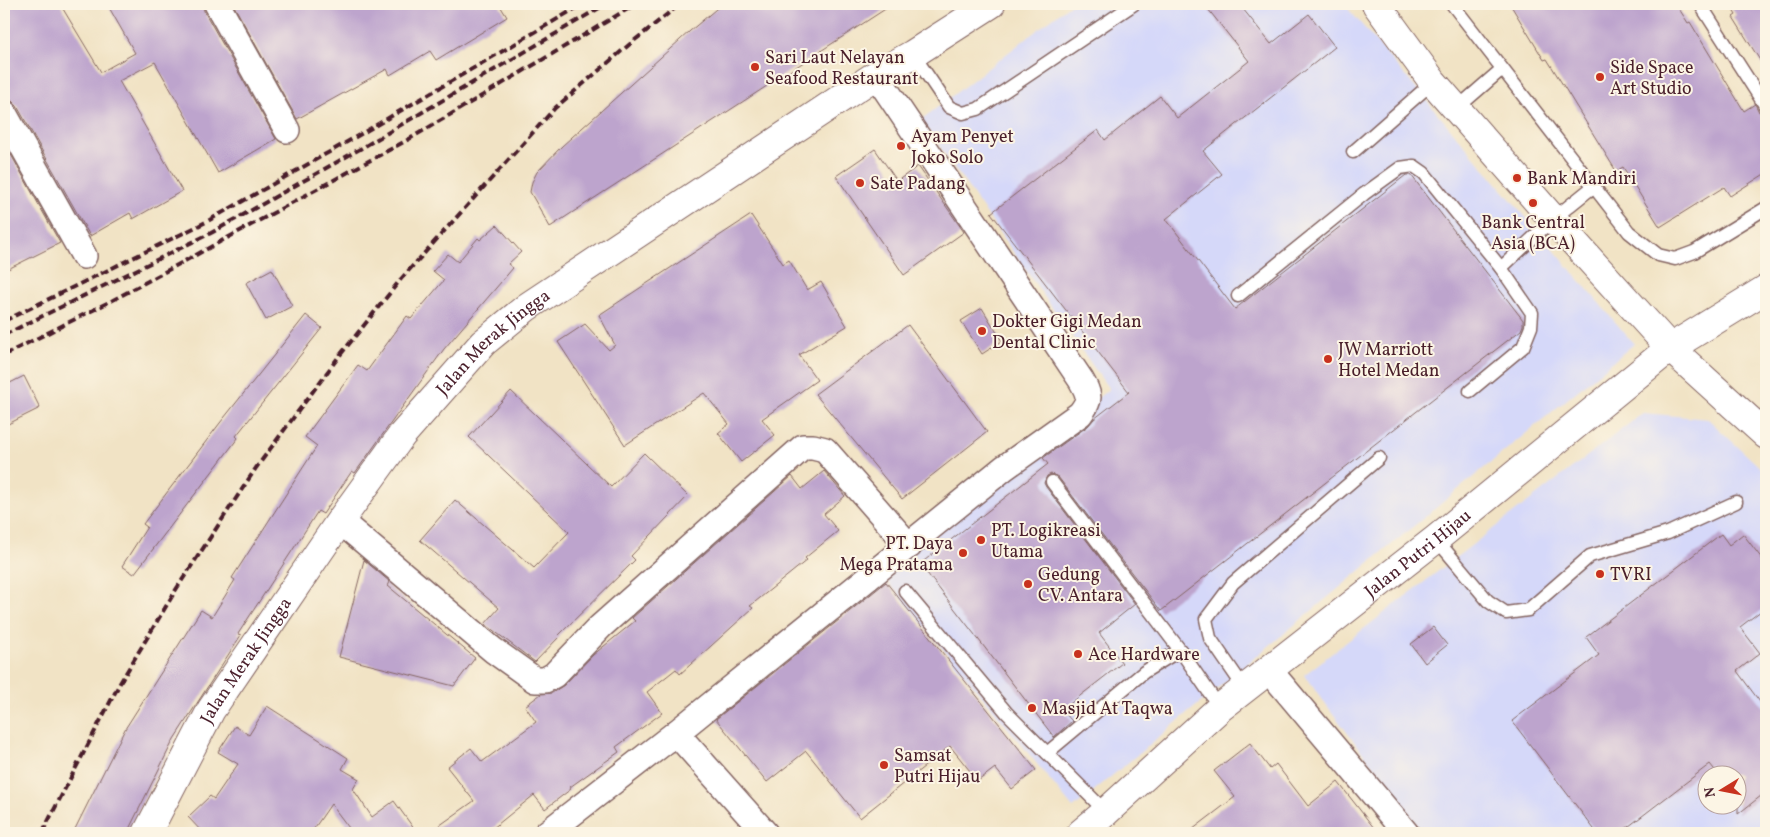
<svg xmlns="http://www.w3.org/2000/svg" width="1770" height="837" viewBox="0 0 1770 837" font-family="Vollkorn,serif">
<style>
.built{fill:#d5d8f9;fill-rule:evenodd}
.building{fill:#bda4cd}
.lines{fill:none;stroke-linecap:round;stroke-linejoin:round}
.lane-casing{stroke:#846461;stroke-width:15}
.street-casing{stroke:#846461;stroke-width:28}
.primary-casing{stroke:#846461;stroke-width:30}
.lane{stroke:#fff;stroke-width:12}
.street{stroke:#fff;stroke-width:25}
.primary{stroke:#fff;stroke-width:28}
.rail{stroke:#4a1f2b;stroke-width:4;stroke-dasharray:8 4;stroke-linecap:butt}
.poi-dot{fill:#c8321e;stroke:#fcf5e5;stroke-width:2}
.labels{text-anchor:middle;stroke-width:4;stroke-linejoin:round;paint-order:stroke}
.poi-label{font-size:18px;fill:#4a1f2b;stroke:#fcf5e5;text-anchor:start}
.street-label{font-size:18px;fill:#4a1f2b;stroke:#fcf5e5}
</style>
<rect width="100%" height="100%" fill="#fcf5e5"/>
<filter id="ink" filterUnits="userSpaceOnUse"><feTurbulence type="fractalNoise" baseFrequency=".02" numOctaves="2"/><feDisplacementMap in="SourceGraphic" scale="10" xChannelSelector="R" yChannelSelector="G"/><feConvolveMatrix kernelMatrix="1 2 1 2 8 2 1 2 1" color-interpolation-filters="sRGB"/></filter>
<filter id="wash" filterUnits="userSpaceOnUse"><feTurbulence type="fractalNoise" baseFrequency=".0096" numOctaves="4" result="noise"/><feDisplacementMap in="SourceGraphic" scale="20" xChannelSelector="R" yChannelSelector="G"/><feGaussianBlur stdDeviation="1.12" result="paint"/><feColorMatrix in="noise" values="0 0 0 0 0 0 0 0 0 0 0 0 0 0 0 0 0 1.4 0 .05"/><feComposite in="paint" operator="in"/></filter>
<g filter="url(#wash)">
<rect width="100%" height="100%" fill="#f1e3c5"/>
<g class="built">
<path d="M1071 4H1344L1634 344 1073 808 881 573 1109 389 921 120Z"/>
<path d="M1643 413 1708 419 1766 473V833H1423L1304 675ZM1708 774H1738V804H1708Z"/>
</g>
<g id="blocks">
<g class="building">
<path d="M4 4H60L101 72 135 53 107 4H203L204 11 276 139 218 173 155 62 119 81 182 191 133 219 130 213 90 236 17 106 12 101 7 99 4 94Z"/>
<path d="M233 4H499L507 17 436 60 430 51 390 75 387 69 297 119Z"/>
<path d="M722 4H893L550 227 530 192 532 182 537 172 562 146 690 31Z"/>
<path d="M1204 4H1239L1271 44 1309 14 1335 47 1203 151 1222 174 1166 219 1235 309 1406 175H1411L1523 320V325L1521 330 1161 611 1058 477 1051 474 1047 476 1044 483 1046 487 1135 604 1099 633 1122 663 1062 710 1072 721 1054 737 920 564 1048 464 1043 458 1088 426 1094 419 1129 392 991 213 1098 130 1105 140 1160 96 1177 118 1249 61Z"/>
<path d="M1510 4H1676L1688 23 1690 22 1744 111 1755 104 1759 112 1766 115V173L1730 196 1724 187 1660 227 1623 167 1616 171 1547 59 1544 60Z"/>
<path d="M1729 4H1766V70L1733 17 1736 15Z"/>
<path d="M4 142 60 243 4 271Z"/>
<path d="M875 149 897 181 918 166 964 232 904 275 836 176Z"/>
<path d="M751 215 783 264 789 260 807 290 821 282 847 326 799 355 817 380 762 419 775 435 741 462 718 433 729 424 704 393 625 445 558 342 585 324 609 350 615 345 599 315Z"/>
<path d="M497 225 521 252 508 264 513 268 444 349 355 473 352 471 323 514 318 511 238 634 241 635 174 739 127 833H73L125 729 201 610 212 617 235 580 232 578 317 446 305 437 358 365 367 371 407 316 411 319 444 280 433 271 448 254 458 262 478 238 480 240Z"/>
<path d="M272 269 292 306 266 320 246 283Z"/>
<path d="M982 308 1002 341 982 354 961 321Z"/>
<path d="M306 315 322 328 236 436 238 438 134 574 122 566 147 527 143 524 220 423Z"/>
<path d="M908 325 987 432 902 499 815 394Z"/>
<path d="M24 376 40 408 4 426V386Z"/>
<path d="M511 391 611 487 644 453 688 496 631 556 635 560 558 636 559 637 535 662 485 624 499 608 420 540 455 500 534 568 569 532 469 437Z"/>
<path d="M824 471 845 496 824 514 838 531 805 558 807 560 750 606 753 608 680 674 676 669 647 692 662 713 616 747 619 752 570 787 571 789 545 809 534 795 487 833H429L474 801 447 767 471 748 482 762 536 722 525 706 541 694 552 693 564 685 593 655 635 621 632 618 792 476 802 489Z"/>
<path d="M1721 534 1729 545 1743 534 1766 564V607L1740 627 1760 653 1737 671 1766 710V792L1738 814V774H1718L1710 764 1620 833H1597L1512 721 1599 655 1586 637Z"/>
<path d="M364 560 390 582 388 586 475 658 454 686 339 657Z"/>
<path d="M886 582 1036 770 1012 789 995 768 978 781 950 746 860 818 806 751 767 782 716 719Z"/>
<path d="M1433 627 1447 645 1425 663 1411 644Z"/>
<path d="M267 706 348 758 342 769 359 779 353 789 372 817 394 801 417 833H350L352 832 331 804 311 833H203L188 817 210 796 214 799 238 764 218 752 235 726 249 735Z"/>
<path d="M1250 743 1270 769 1276 764 1308 806 1338 782 1378 833H1188L1235 797 1214 771Z"/>
</g>
</g>
</g>
<g filter="url(#ink)">
<use href="#blocks" fill-opacity="0" stroke="#846461" stroke-width="1"/>
<g class="lines">
<defs>
<g id="lane">
<path d="M1452 4 1629 232 1658 255 1675 259 1694 252 1766 208"/>
<path d="M1700 4 1766 107"/>
<path d="M913 54 949 107 963 113 978 109 1134 4"/>
<path d="M1456 109 1502 69"/>
<path d="M1353 152 1433 82"/>
<path d="M1238 296 1364 194 1400 168 1414 166 1424 173 1501 268"/>
<path d="M1470 391 1523 347 1531 327 1532 313 1501 268 1553 219 1594 186"/>
<path d="M1052 482 1180 650"/>
<path d="M1436 539 1488 601 1506 613 1528 610 1590 556 1668 533 1736 502"/>
<path d="M905 591 1007 713 1106 812"/>
<path d="M1245 689 1210 638 1206 619 1233 583 1379 458"/>
<path d="M1047 753 1144 672 1180 650 1220 708"/>
</g>
<g id="street">
<path d="M217 4 287 130"/>
<path d="M4 113 84 256"/>
<path d="M340 521 493 650 535 680H545L554 675 600 627 803 447H813L825 450 909 546"/>
<path d="M1269 670 1406 833"/>
<path d="M676 733 765 833"/>
<path d="M547 833 676 733 1004 468 1080 414C1091 399 1090 396 1081 380L876 75"/>
</g>
<g id="primary">
<path d="M1376 4 1433 82 1553 219 1670 348 1766 435"/>
<path id="s1" d="M147 833 211 710 340 521 402 435 483 343 527 307 876 75 913 54 991 4"/>
<path id="s2" d="M1081 833 1106 812 1220 708 1436 539 1670 348 1766 289"/>
</g>
</defs>
<use href="#lane" class="lane-casing"/>
<use href="#street" class="street-casing"/>
<use href="#primary" class="primary-casing"/>
<use href="#lane" class="lane"/>
<use href="#street" class="street"/>
<use href="#primary" class="primary"/>
<g class="rail">
<path d="M4 321 206 222 354 138 583 4"/>
<path d="M4 335 211 233 360 149 606 4"/>
<path d="M4 355 113 300 411 138 636 4"/>
<path d="M42 833 120 683 177 588 256 468 337 359 401 279 555 108 630 44 680 4"/>
</g>
</g>
</g>
<g class="poi-dot">
<circle cx="755" cy="67" r="5"/>
<circle cx="1600" cy="77" r="5"/>
<circle cx="901" cy="146" r="5"/>
<circle cx="1517" cy="178" r="5"/>
<circle cx="860" cy="183" r="5"/>
<circle cx="1533" cy="203" r="5"/>
<circle cx="982" cy="331" r="5"/>
<circle cx="1328" cy="359" r="5"/>
<circle cx="981" cy="540" r="5"/>
<circle cx="963" cy="553" r="5"/>
<circle cx="1600" cy="574" r="5"/>
<circle cx="1028" cy="584" r="5"/>
<circle cx="1078" cy="654" r="5"/>
<circle cx="1032" cy="708" r="5"/>
<circle cx="884" cy="765" r="5"/>
</g>
<g class="labels">
<g class="poi-label">
<text x="765" y="63">Sari Laut Nelayan<tspan x="765" dy="21">Seafood Restaurant</tspan></text>
<text x="1610" y="73">Side Space<tspan x="1610" dy="21">Art Studio</tspan></text>
<text x="911" y="142">Ayam Penyet<tspan x="911" dy="21">Joko Solo</tspan></text>
<text x="1527" y="184">Bank Mandiri</text>
<text x="870" y="189">Sate Padang</text>
<text x="1533" y="228" text-anchor="middle">Bank Central<tspan x="1533" dy="21">Asia (BCA)</tspan></text>
<text x="992" y="327">Dokter Gigi Medan<tspan x="992" dy="21">Dental Clinic</tspan></text>
<text x="1338" y="355">JW Marriott<tspan x="1338" dy="21">Hotel Medan</tspan></text>
<text x="991" y="536">PT. Logikreasi<tspan x="991" dy="21">Utama</tspan></text>
<text x="953" y="549" text-anchor="end">PT. Daya<tspan x="953" dy="21">Mega Pratama</tspan></text>
<text x="1038" y="580">Gedung<tspan x="1038" dy="21">CV. Antara</tspan></text>
<text x="1610" y="580">TVRI</text>
<text x="1088" y="660">Ace Hardware</text>
<text x="1042" y="714">Masjid At Taqwa</text>
<text x="894" y="761">Samsat<tspan x="894" dy="21">Putri Hijau</tspan></text>
</g>
<g class="street-label">
<text dy="6" stroke="none"><textPath href="#s1" startOffset="604">Jalan Merak Jingga</textPath></text>
<text dy="6" stroke="none"><textPath href="#s2" startOffset="438">Jalan Putri Hijau</textPath></text>
<text dy="6" stroke="none"><textPath href="#s1" startOffset="199">Jalan Merak Jingga</textPath></text>
</g>
</g>
<rect width="1770" height="837" fill="none" stroke="#fcf5e5" stroke-width="20"/>
<g transform="translate(1722 790) rotate(260)"><circle r="24" fill="#fcf5e5" stroke="#b59f9b"/>
<path d="M0-4L9 19L0 12L-9 19Z" fill="#c8321e"/>
<text y="-8" font-size="14" font-weight="bold" text-anchor="middle" fill="#4a1f2b">N</text>
</g>
</svg>
